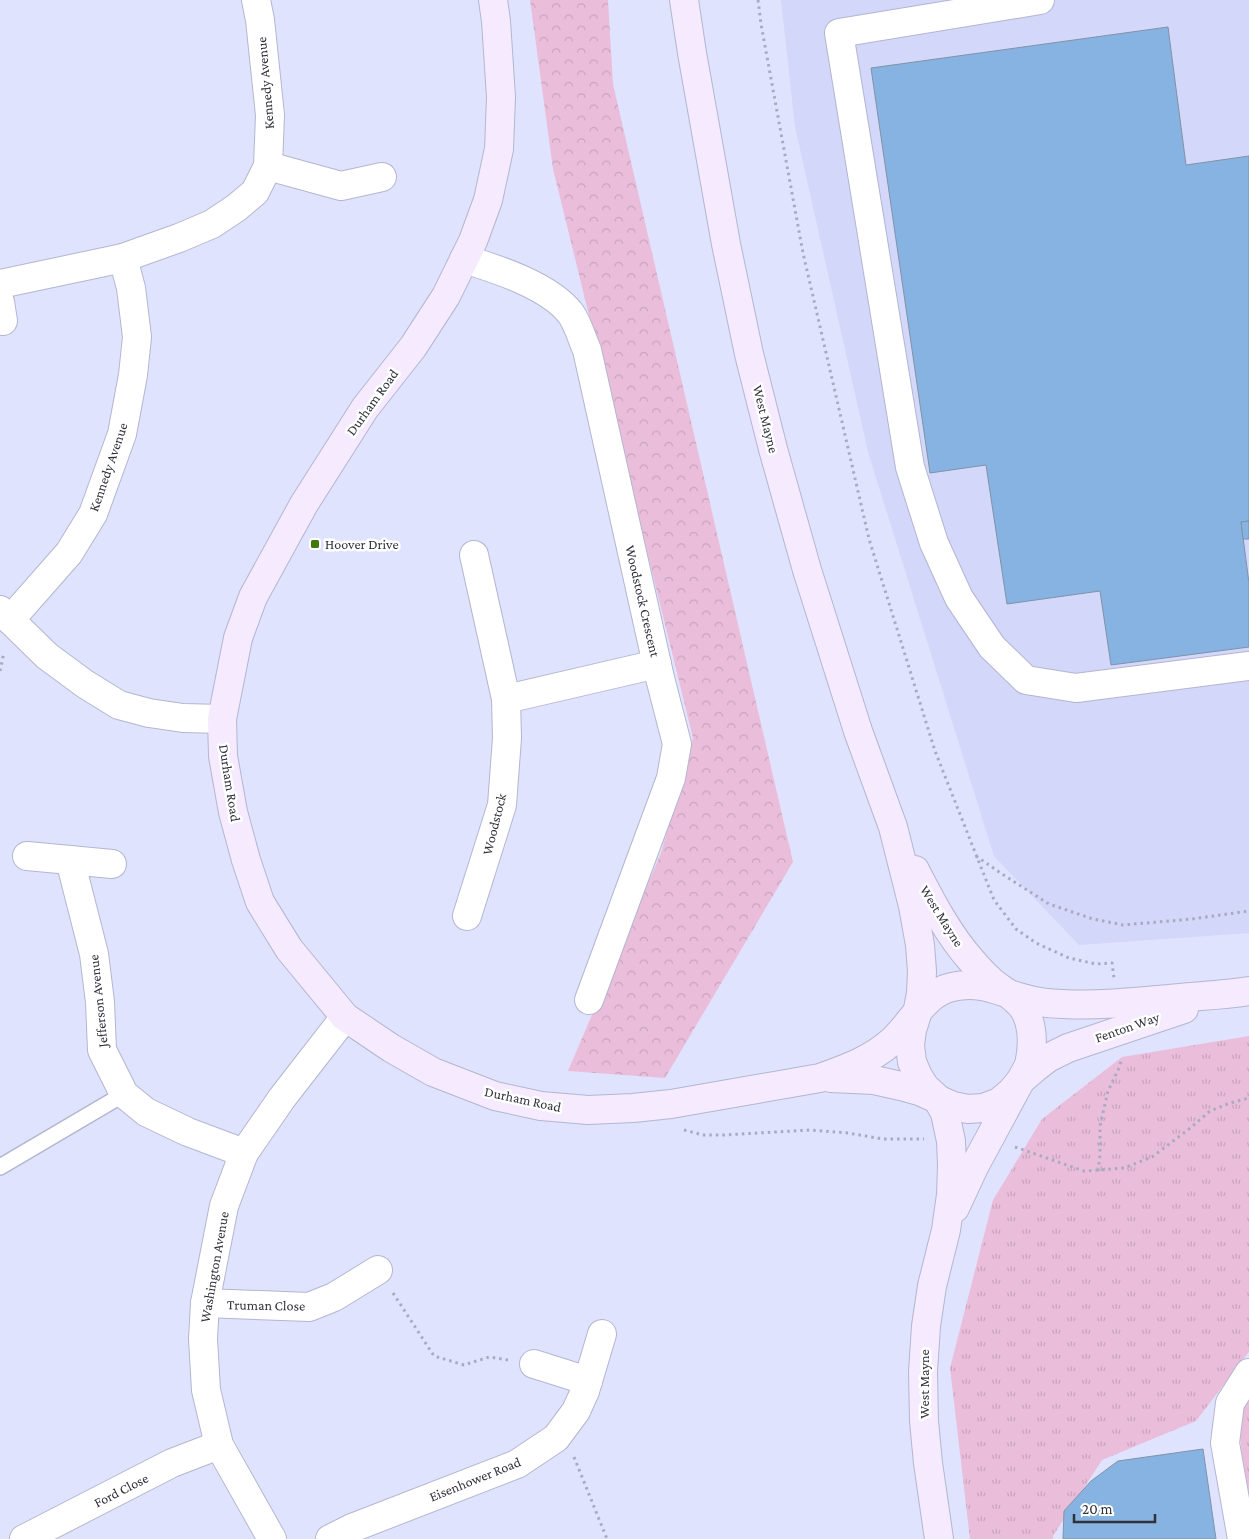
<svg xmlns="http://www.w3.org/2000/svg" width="1249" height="1539" viewBox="0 0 1249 1539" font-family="'Crimson Pro',serif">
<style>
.built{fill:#d3d7f9}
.grass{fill:url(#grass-tufts)}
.forest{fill:url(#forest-crowns)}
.building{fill:#87b3e2;stroke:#8092a6}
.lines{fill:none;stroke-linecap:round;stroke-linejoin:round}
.lane-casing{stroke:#b3b6d0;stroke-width:18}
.street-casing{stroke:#b3b6d0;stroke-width:30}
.secondary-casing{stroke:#b3b6d0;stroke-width:30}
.path{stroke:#a8abc0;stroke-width:3;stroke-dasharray:2.5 4;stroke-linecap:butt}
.lane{stroke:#fff;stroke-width:15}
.street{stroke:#fff;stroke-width:28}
.secondary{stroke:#f5eafe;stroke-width:28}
.poi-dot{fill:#42790d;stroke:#fff;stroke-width:2}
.labels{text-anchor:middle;stroke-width:5;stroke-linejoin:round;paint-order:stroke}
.street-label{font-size:14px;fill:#30313b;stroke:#fff}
.poi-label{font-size:14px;fill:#30313b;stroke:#fff;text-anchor:start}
</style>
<defs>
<pattern id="grass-tufts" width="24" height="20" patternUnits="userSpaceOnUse" patternTransform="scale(1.25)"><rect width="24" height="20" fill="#eabedb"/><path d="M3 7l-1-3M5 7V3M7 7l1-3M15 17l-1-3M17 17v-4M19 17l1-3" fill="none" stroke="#c9a4bd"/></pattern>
<pattern id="forest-crowns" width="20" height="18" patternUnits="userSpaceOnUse" patternTransform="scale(1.25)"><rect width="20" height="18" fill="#eabedb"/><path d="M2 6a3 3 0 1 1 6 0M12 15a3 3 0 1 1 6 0" fill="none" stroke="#c9a4bd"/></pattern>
</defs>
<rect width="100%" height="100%" fill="#e0e3fe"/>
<path class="built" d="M781 0H1249V933L1079 945 994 856 868 452 795 127Z"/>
<g class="grass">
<path d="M1249 1036V1352L1196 1421 1102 1460 1053 1536V1539H970L950 1368 993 1200 1042 1119 1122 1057Z"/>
<path d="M1249 1393V1494C1245 1467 1231 1416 1249 1393Z"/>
</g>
<path class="forest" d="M530 0H608L613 84 793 862 665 1078 568 1071 661 853 693 738 553 169Z"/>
<g class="building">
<path d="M1168 27 1186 165 1249 156V521L1241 522 1249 583V647L1111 665 1100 591 1007 604 986 465 930 473 871 68Z"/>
<path d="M1249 521V539H1243L1241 522Z"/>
<path d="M1203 1449 1216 1539H1063L1064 1511 1091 1481 1118 1461Z"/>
</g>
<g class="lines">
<defs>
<path id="lane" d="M0 1167 124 1094"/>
<g id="street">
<path d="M1040 0 839 33 910 467 934 543 959 598 992 647 1026 680 1076 688 1249 666"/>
<path d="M268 166 341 186 382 177"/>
<path d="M464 259C497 269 550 286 571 314 578 324 582 339 587 350L660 678 677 744 671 778 589 1000"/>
<path d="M0 284 123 258"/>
<path d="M0 302 3 321"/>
<path d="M0 610 47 656 85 684 119 705 149 713 183 718 222 719"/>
<path d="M10 620 69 553 93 514 122 434 133 375 137 337 131 288 123 258 179 238 212 224 236 208 255 192 268 166 270 115 260 20 256 0"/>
<path d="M506 699 657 664"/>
<path d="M27 856 70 860"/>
<path d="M112 864 70 860 94 954 100 1002 102 1050 124 1094 146 1112 188 1132 244 1153"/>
<path d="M467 916 502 805 507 738 506 699 474 555"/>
<path d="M205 1303 309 1307 334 1297 378 1270"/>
<path d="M534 1364 588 1381"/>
<path d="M24 1539 172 1463 219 1445"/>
<path d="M272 1539 219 1445 206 1390 203 1339 205 1303 224 1206 244 1153 282 1098 345 1017"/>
<path d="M330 1539 352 1528 517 1464 556 1438 576 1411 585 1391 602 1334"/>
<path d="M1242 1539 1225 1443 1230 1403 1249 1373"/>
</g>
<g id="secondary">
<path d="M493 0 496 21 501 97 499 149 488 200 473 241 446 296 413 347 365 408 304 504 253 597 238 638 222 719 223 756 233 812 246 860 260 902 289 949 345 1017 391 1048 433 1072 495 1096 541 1106 588 1110 633 1108 671 1104 820 1078C845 1069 871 1060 891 1042 911 1025 924 993 952 987 980 981 995 990 1022 998 1035 1002 1049 1004 1063 1004 1099 1006 1134 1002 1169 999 1196 996 1223 995 1249 991"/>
<path d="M684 0 692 53 726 244 749 354 773 449 807 570 858 731 893 827 913 906 920 945 922 971 921 993 917 1014 912 1030 910 1045 912 1062 918 1076 925 1087 936 1097 945 1113 951 1141 952 1165 951 1195 946 1230 932 1286 926 1326 923 1372 924 1421 928 1463 939 1539"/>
<path d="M915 870C931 901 948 934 971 960 977 967 983 974 990 980 1002 991 1019 998 1026 1013 1034 1030 1033 1047 1029 1065L974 1167 955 1208"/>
<path d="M831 1078 874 1080 901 1086 919 1091 953 1106 968 1109 983 1108 999 1102 1011 1092 1021 1080 1035 1068 1048 1058 1068 1048 1184 1009"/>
</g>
</defs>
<use href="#lane" class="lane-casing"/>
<use href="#street" class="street-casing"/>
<use href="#secondary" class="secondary-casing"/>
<g class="path">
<path d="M758 0 761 24 803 253 869 539 935 751 994 900 1016 929 1036 943 1069 958 1096 964 1112 963 1114 978"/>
<path d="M0 671 4 652"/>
<path d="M976 856 1002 874 1049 904 1093 919 1123 925 1192 919 1249 911"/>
<path d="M684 1130 703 1135H724L811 1130 848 1133 883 1139H924"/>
<path d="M1015 1147 1084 1171 1124 1168 1152 1157 1189 1129 1210 1111 1230 1103 1249 1098"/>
<path d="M1098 1171 1100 1155V1126L1108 1091 1119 1068 1122 1058"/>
<path d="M393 1293 434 1356 464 1365 489 1357 508 1360"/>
<path d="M574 1457 607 1539"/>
</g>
<use href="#lane" class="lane"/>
<use href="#street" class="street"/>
<use href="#secondary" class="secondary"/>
</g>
<rect class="poi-dot" x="310" y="539" width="10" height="10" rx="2.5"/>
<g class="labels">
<g class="street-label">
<text transform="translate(265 83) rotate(-95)" y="5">Kennedy Avenue</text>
<text transform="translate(372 402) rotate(-54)" y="5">Durham Road</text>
<text transform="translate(766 419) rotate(76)" y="5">West Mayne</text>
<text transform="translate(108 467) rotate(-71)" y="5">Kennedy Avenue</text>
<text transform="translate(643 601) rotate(77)" y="5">Woodstock Crescent</text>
<text transform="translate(230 783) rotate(81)" y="5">Durham Road</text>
<text transform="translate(494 824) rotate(-76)" y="5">Woodstock</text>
<text transform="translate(942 916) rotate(58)" y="5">West Mayne</text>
<text transform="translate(98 1001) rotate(-96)" y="5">Jefferson Avenue</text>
<text transform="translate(1127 1027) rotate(-19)" y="5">Fenton Way</text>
<text transform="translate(523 1099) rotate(12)" y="5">Durham Road</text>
<text transform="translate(214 1267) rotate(-80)" y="5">Washington Avenue</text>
<text transform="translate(266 1305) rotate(1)" y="5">Truman Close</text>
<text transform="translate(924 1384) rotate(-90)" y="5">West Mayne</text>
<text transform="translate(475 1479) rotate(-22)" y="5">Eisenhower Road</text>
<text transform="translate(121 1490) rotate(-27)" y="5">Ford Close</text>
</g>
<g class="poi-label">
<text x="325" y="549">Hoover Drive</text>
</g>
</g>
<path d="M1074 1514v8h81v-8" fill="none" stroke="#30313b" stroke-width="2.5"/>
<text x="1082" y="1514" font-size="15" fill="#30313b" stroke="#ffffff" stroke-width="4" paint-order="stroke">20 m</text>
</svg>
